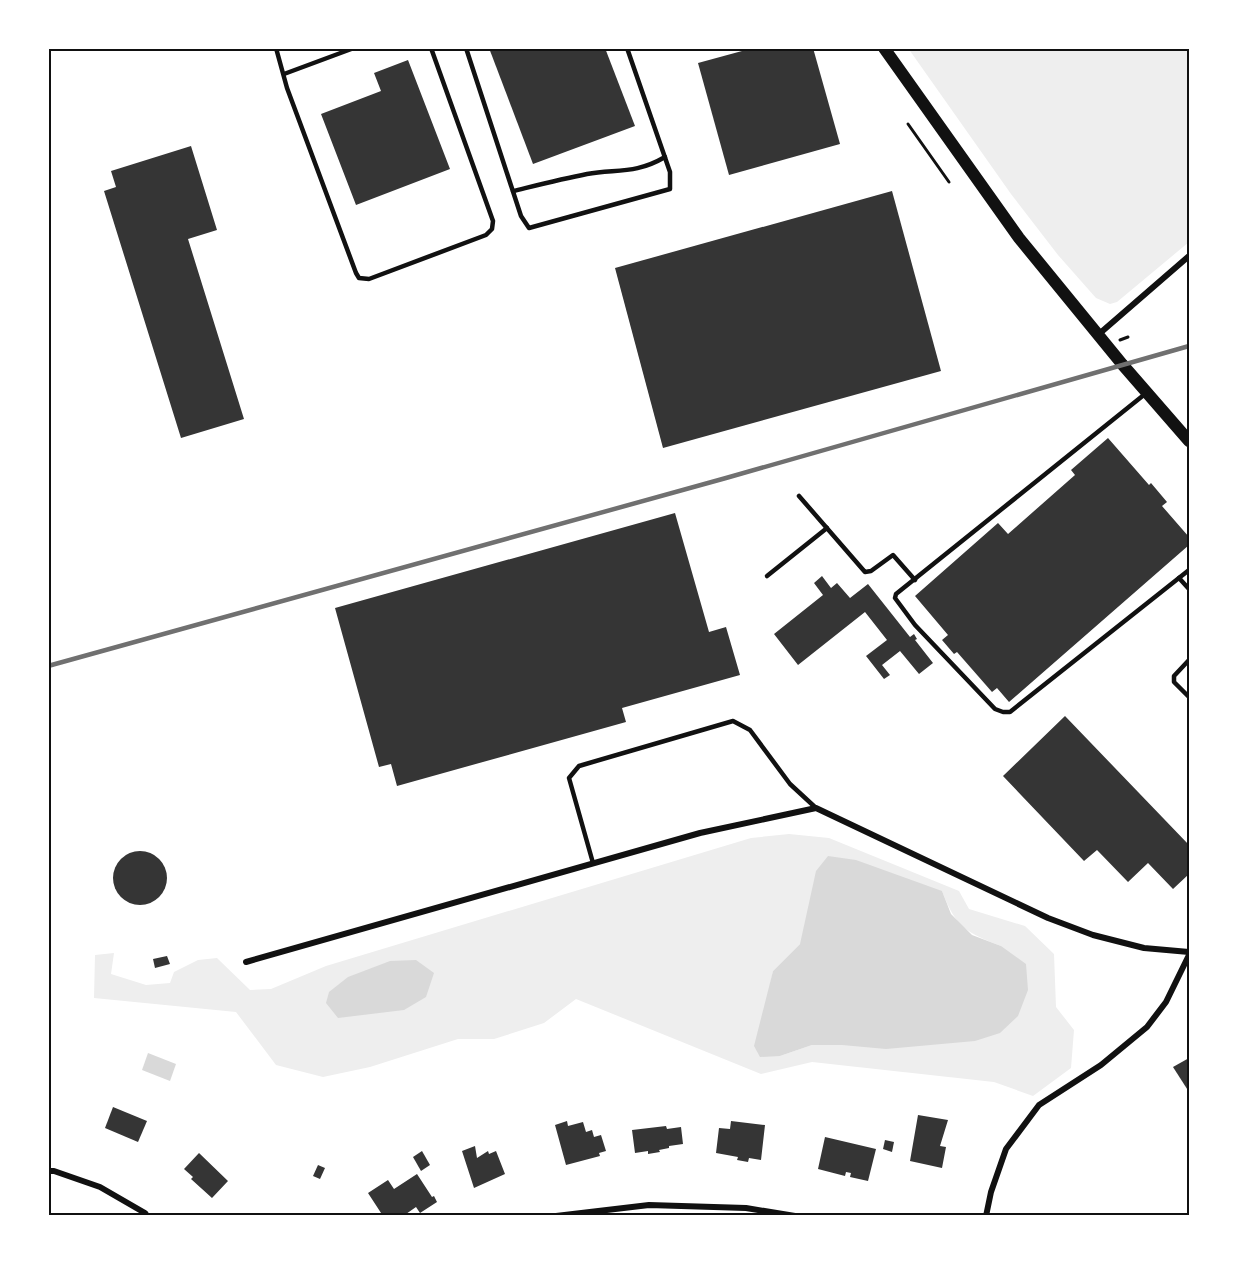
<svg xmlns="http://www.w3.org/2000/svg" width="1237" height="1264" viewBox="0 0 1237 1264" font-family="Literata,serif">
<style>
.green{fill:#eee;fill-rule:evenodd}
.water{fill:#d9d9d9}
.building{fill:#353535}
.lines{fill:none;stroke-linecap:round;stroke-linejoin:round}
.path{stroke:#111;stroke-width:3}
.service{stroke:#111;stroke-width:4.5}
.minor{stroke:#111;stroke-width:6}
.secondary{stroke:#111;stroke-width:12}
.rail{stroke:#707070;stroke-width:4.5}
.neatline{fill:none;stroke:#111;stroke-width:2}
</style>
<rect width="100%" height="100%" fill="#fff"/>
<g class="green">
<path d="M908 48H1189V242L1117 302 1110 304 1096 298 1058 255 1011 194Z"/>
<path d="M789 834 829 838 959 891 969 909 1025 926 1054 954 1056 1007 1074 1030 1071 1068 1033 1096 994 1082 812 1062 761 1074 576 999 544 1023 494 1039H458L370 1067 323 1077 276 1065 236 1012 94 998 95 955 114 953 111 974 146 985 170 983 174 972 198 960 217 958 250 990 271 989 326 966 751 838ZM942 891C956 928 966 932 1001 946L842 1045H812L780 1056 767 998 773 971 800 944Z"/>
</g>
<g class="water">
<path d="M828 856 856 860 942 891 951 914 972 935 1001 946 1026 964 1028 990 1018 1016 1000 1033 975 1041 886 1049 842 1045H812L780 1056 760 1057 754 1046 773 971 800 944 816 871Z"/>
<path d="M416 960 434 973 426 997 404 1010 338 1018 326 1003 329 992 348 977 390 961Z"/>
<path d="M148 1053 176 1064 170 1081 142 1070Z"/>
</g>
<g class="building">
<path d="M489 48H605L635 126 533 164Z"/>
<path d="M753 48H813L840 144 729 175 698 63Z"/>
<path d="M408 60 450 169 356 205 321 114 381 91 374 73Z"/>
<path d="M191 146 217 230 188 239 244 419 181 438 104 191 116 187 111 171Z"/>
<path d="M892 191 941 371 663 448 615 268Z"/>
<path d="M1108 438 1149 485 1151 483 1167 502 1162 506 1189 537V545L1009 702 997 688 992 692 957 652 954 654 942 640 948 635 915 596 998 523 1008 534 1075 475 1071 470Z"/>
<path d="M675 513 709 632 726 627 740 675 622 708 626 722 397 786 391 764 379 767 335 608Z"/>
<path d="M822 576 831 588 837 583 850 598 868 584 910 637 914 634 917 639 915 640 933 663 919 674 900 651 882 665 890 675 884 679 866 656 887 640 865 612 798 665 774 634 823 595 814 583Z"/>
<path d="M1065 716 1189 845V874L1173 889 1148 863 1128 882 1097 850 1084 861 1003 776Z"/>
<circle cx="140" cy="878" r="27"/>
<path d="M167 956 170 964 155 968 153 959Z"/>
<path d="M1189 1058V1092L1173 1067Z"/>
<path d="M113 1107 147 1121 138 1142 105 1128Z"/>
<path d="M918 1115 948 1120 940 1146 946 1147 942 1168 910 1161Z"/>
<path d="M567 1121 568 1126 583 1122 586 1132 592 1130 594 1137 601 1135 606 1151 599 1153 600 1156 566 1165 555 1125Z"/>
<path d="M731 1121 765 1125 761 1160 749 1158 748 1162 737 1160 738 1157 716 1153 719 1128 730 1129Z"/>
<path d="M666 1126 667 1129 681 1127 683 1144 669 1146V1148L659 1150 660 1152 648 1154V1151L635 1153 632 1130Z"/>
<path d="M825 1137 876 1149 868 1181 850 1177 851 1173 846 1172 845 1176 818 1169Z"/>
<path d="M885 1140 894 1142 892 1152 883 1149Z"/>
<path d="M475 1146 477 1158 488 1151 489 1154 496 1151 505 1174 474 1188 462 1151Z"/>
<path d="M422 1151 430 1165 421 1171 413 1157Z"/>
<path d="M199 1153 228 1181 212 1198 191 1179 193 1177 184 1169Z"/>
<path d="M318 1165 325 1168 320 1179 313 1176Z"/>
<path d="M417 1174 432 1197 434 1196 437 1202 420 1213 416 1207 406 1214 407 1216H383L368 1193 388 1180 394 1189Z"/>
</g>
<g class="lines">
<g class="path">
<path d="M908 124 949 182"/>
<path d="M1120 340 1128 337"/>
</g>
<g class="service">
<path d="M276 48 287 88 356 273 359 278 369 279 486 235 492 229 493 221 431 48"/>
<path d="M466 48 521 216 529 228 670 189V172L627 48"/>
<path d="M284 74 354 48"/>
<path d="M513 191C538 185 562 179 587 174 618 169 636 174 665 157"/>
<path d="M1145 394 896 594 895 598 915 625 995 709 1003 712H1010L1189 570"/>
<path d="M799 496 865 572 871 571 893 555 915 580"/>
<path d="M767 576 827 528"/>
<path d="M1179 578 1189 589"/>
<path d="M1189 660 1174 676V682L1189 697"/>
<path d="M593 863 569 778 579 766 733 721 750 730 790 784 816 808"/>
</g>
<g class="minor">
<path d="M1099 334 1189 256"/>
<path d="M246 962 700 833 816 808 1048 918 1093 935 1144 948 1189 952"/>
<path d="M48 1171H54L100 1187 145 1213 147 1216"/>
<path d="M556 1216 649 1205 746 1208 795 1216"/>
<path d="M986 1216 991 1192 1006 1149 1039 1105 1101 1065 1147 1027 1166 1002 1189 955"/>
</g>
<path class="secondary" d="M884 48 1019 238 1122 364 1189 441"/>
<path class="rail" d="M48 666 726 478 1189 346"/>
</g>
<rect width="1237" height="1264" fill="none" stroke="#ffffff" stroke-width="99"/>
<rect x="50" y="50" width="1138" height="1164" class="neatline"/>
</svg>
